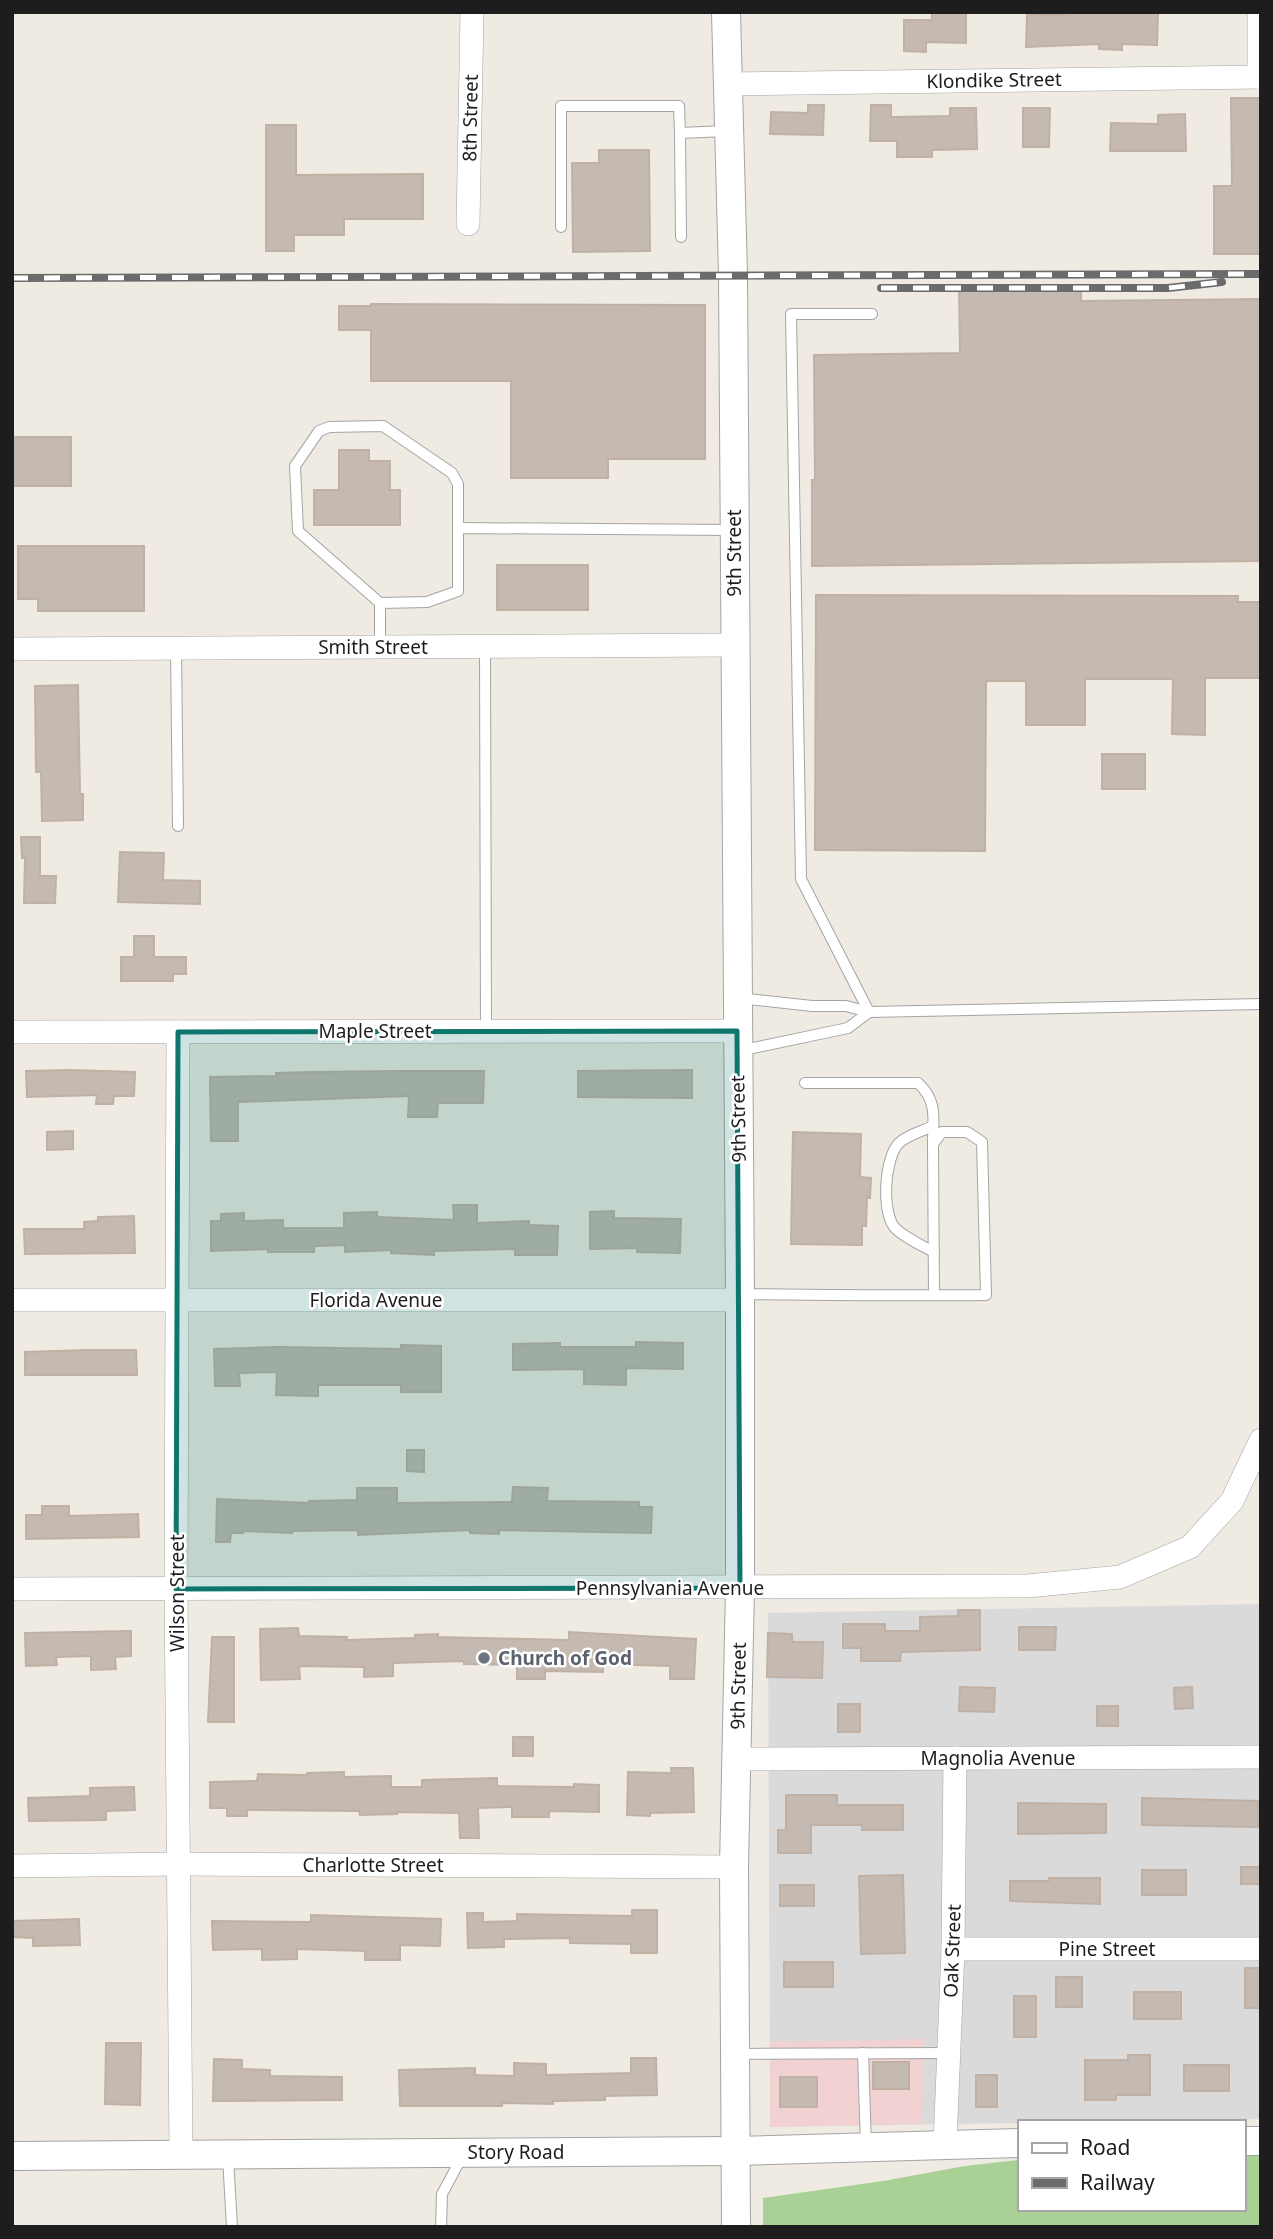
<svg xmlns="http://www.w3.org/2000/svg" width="1273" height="2239" viewBox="0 0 1273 2239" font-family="'Noto Sans',sans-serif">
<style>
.residential{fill:#dbdada}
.commercial{fill:#f1d1d1}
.forest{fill:#a9d195}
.building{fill:#c4bab2;stroke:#c1b0a4;stroke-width:2}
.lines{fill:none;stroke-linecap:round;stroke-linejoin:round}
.service-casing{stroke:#a4a4a4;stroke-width:12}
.minor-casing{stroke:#a4a4a4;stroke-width:24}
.tertiary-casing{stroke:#a4a4a4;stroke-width:30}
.service{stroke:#fff;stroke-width:10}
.minor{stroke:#fff;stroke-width:23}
.tertiary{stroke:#fff;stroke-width:28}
.rail-casing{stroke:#6b6b6b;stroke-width:8}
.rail{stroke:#fff;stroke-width:5;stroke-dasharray:16;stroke-linecap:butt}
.marked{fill:#0f766e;fill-opacity:0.2;stroke:#0f766e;stroke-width:5;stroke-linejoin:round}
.worship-dot{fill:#6b7280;stroke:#fff;stroke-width:2.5}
.labels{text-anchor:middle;stroke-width:5;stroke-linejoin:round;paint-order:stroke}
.street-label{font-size:19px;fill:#1d1d1d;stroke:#fff}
.worship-label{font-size:19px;font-weight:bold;fill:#5b616d;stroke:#fff;text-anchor:start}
</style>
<rect width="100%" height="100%" fill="#efebe3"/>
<path class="residential" d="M1261 1604V2119L770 2127 768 1613Z"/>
<path class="commercial" d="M924 2039 922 2124 770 2127V2042Z"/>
<path class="forest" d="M1243 2144H1261V2227H763V2198L883 2181 965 2166 1019 2160V2209H1243Z"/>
<g class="building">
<path d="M932 12H966V43L926 42V52L904 51V20H932Z"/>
<path d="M1064 12H1158L1157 45 1122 44V50L1099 49V44L1026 47 1027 14 1064 15Z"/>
<path d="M1231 98H1261V254H1214V186H1232Z"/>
<path d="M808 105H824L823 135 770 134 771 112 808 113Z"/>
<path d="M871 105H891V117L950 116V108H976L977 149 932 150V157H897V141H870Z"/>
<path d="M1023 108H1050L1049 147H1023Z"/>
<path d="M1185 114 1186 151H1110L1111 123 1158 124V115Z"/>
<path d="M266 125H296V175L423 174V219H344V235H294V251H266Z"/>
<path d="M599 150H649L650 251 573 252 572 163H599Z"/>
<path d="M1081 285V301L1261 299V561L812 566V480H815L814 355 960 353 959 286Z"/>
<path d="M371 304 705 305V459H608V478H511V381H371V330H339V306H371Z"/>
<rect x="12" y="437" width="59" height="49"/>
<path d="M339 450H369V461H390V490H400V525H314V490H339Z"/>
<path d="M18 546H144V611H38V599H18Z"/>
<rect x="497" y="565" width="91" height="45"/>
<path d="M816 595 1238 596V602H1261V678H1205V735L1172 734 1173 679H1085V725H1026V681H986L985 851 815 850Z"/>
<path d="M78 685 80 794H83V820L42 821 41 772H36L35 686Z"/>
<rect x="1102" y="754" width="43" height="35"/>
<path d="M21 837H40V876H56L55 903H24L25 858H22Z"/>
<path d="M120 852 164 853 163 880 200 881V904L118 902Z"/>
<path d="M134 936H154V957H186V974H173V981H121V957H134Z"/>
<path d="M70 1070 135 1072 134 1096H114L113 1104H96L97 1095 27 1097 26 1071Z"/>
<path d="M692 1070V1098L578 1097V1071Z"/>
<path d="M400 1071H484L483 1103H438L437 1117H408L409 1096 238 1102V1141H211L210 1077 277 1076 276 1073 312 1072Z"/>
<path d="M73 1131V1149L47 1150V1132Z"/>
<path d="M793 1132 861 1134 860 1177 871 1178 870 1198H867L866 1226H862V1245L791 1244Z"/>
<path d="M453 1205H477V1223L529 1221V1225L558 1226 557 1255H515V1249L434 1251V1255L391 1253V1250L345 1252V1245L314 1246V1252H268V1249L211 1251V1221H221V1214L244 1213V1221L283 1220V1228H344V1213L377 1212V1217L454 1220Z"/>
<path d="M614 1211V1218L681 1219 680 1253 637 1252V1248L590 1249V1212Z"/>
<path d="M134 1216 135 1253 25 1254 24 1229H84V1222L98 1221V1217Z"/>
<path d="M636 1342 683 1343V1369L626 1368V1385L584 1384V1369L513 1370V1344L560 1343V1347H636Z"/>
<path d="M401 1345 441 1346V1392H401V1385H318V1396L276 1395 277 1372 239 1373 240 1386H215L214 1349 277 1347 401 1349Z"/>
<path d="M88 1350H136L137 1375H25V1352Z"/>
<path d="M407 1450H424V1472L407 1471Z"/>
<path d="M513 1487 548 1488 547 1501 639 1502V1507H652L651 1533 499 1530V1534L470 1533V1530L358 1535V1530L292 1531V1533L243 1531V1533H231L230 1542H216L217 1499 309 1503V1501L357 1500V1488H397V1503L512 1502Z"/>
<path d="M42 1506H69V1516L138 1514 139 1537 26 1539V1515H42Z"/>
<path d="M958 1610H980V1650L901 1652 900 1661H861V1648H843V1624H885V1631H920V1617L958 1616Z"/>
<path d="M1019 1627H1056L1055 1650H1019Z"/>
<path d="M298 1628 299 1636 347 1637 346 1640 415 1638V1635L438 1634V1637L569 1640V1632L696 1639 694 1679H670V1666L603 1664V1672L545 1671V1679H517V1665L464 1664V1661L393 1663V1676L364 1677V1667L299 1666 300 1679 261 1680 260 1629Z"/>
<path d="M131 1631V1656L115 1657 116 1669 91 1670V1656L56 1657 57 1665 26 1666 25 1633Z"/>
<path d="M768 1633 792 1634V1642H823L822 1678 767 1677Z"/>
<path d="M212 1637H234V1722H208Z"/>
<path d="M960 1687 995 1688 994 1712 959 1711Z"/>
<path d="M1192 1687 1193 1708 1175 1709 1174 1688Z"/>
<rect x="838" y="1704" width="22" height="28"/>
<rect x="1097" y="1706" width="21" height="20"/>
<rect x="513" y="1737" width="20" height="19"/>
<path d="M671 1768H693L694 1812 650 1813V1816L627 1815 628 1772 672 1773Z"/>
<path d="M344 1772V1777L391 1776V1787H422V1780L497 1778V1786L574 1787V1784L599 1785V1812L549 1811V1817H512V1807L478 1808 479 1838H460L459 1813 397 1812V1814L360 1815 359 1811 247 1810V1816H227V1808H210V1782L257 1781 258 1774 307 1775V1773Z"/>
<path d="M134 1787 135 1810 106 1811V1820L29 1821 28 1798 90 1796V1788Z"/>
<path d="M786 1795H837V1805H903V1830H862V1825H811V1853H778V1830H786Z"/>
<path d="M1142 1798 1258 1801V1827L1142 1825Z"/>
<path d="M1018 1803 1106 1804V1833L1018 1834Z"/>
<rect x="1241" y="1867" width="20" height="17"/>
<rect x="1142" y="1870" width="44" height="25"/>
<path d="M903 1875 905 1953 861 1954 859 1876Z"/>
<path d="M1049 1878H1100V1904L1010 1901V1881H1049Z"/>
<rect x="780" y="1885" width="34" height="21"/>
<path d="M632 1910H657V1953H631V1944L570 1943V1938L504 1939V1947L468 1948 467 1913H483V1922L517 1921V1914L632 1916Z"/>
<path d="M311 1915 441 1919 440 1946 400 1945V1960H365V1951L297 1949V1959L262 1960V1949L213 1950 212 1921 311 1922Z"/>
<path d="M79 1919 80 1945 33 1946V1938L12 1937V1921Z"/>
<rect x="784" y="1962" width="49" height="25"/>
<rect x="1245" y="1968" width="16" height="40"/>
<rect x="1056" y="1977" width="26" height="30"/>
<rect x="1134" y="1992" width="47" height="27"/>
<rect x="1014" y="1996" width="22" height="41"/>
<path d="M106 2043H141L140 2105 105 2104Z"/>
<path d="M1128 2055H1150V2095H1116V2100H1085V2060H1128Z"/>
<path d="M631 2058H656L657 2095 605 2096V2100L553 2101V2104L502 2103V2106H400L399 2070 475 2068V2075L514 2076V2063L546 2064V2075L631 2073Z"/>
<path d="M214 2059 242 2060V2069L270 2070V2076L342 2077V2100L213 2101Z"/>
<rect x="873" y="2062" width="36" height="27"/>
<rect x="1184" y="2065" width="45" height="26"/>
<rect x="976" y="2075" width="21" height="32"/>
<rect x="780" y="2077" width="37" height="30"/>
</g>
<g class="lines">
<defs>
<g id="service">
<path d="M561 227V106H679L680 133"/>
<path d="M681 237 680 133 727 131"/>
<path d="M380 603 298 531 295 466 319 431 329 427 383 426 452 473 458 484V528"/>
<path d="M485 646 486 1031"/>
<path d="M380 647V603L427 602 458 591V528L734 530"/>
<path d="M176 648 178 826"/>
<path d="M739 998 812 1006H846L869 1012 1261 1004"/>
<path d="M869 1012 801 879 791 314H872"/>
<path d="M739 1051 848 1028 869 1012"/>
<path d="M805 1083H918C938 1101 933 1119 933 1144"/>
<path d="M933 1126C923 1131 907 1135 899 1143 884 1158 881 1215 896 1229 907 1239 921 1245 934 1252"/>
<path d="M743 1294C824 1295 905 1296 986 1295L982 1142 967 1132H942L933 1144 934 1295"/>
<path d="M863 2053 866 2147"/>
<path d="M735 2054 949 2053"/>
<path d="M228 2157 232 2227"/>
<path d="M441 2227 442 2194 463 2155"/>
</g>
<g id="minor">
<path d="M1259 12V77"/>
<path d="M728 84 1261 77"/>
<path d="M468 224 472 12"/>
<path d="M12 649 734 645"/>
<path d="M12 1032 737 1031"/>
<path d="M178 1032 176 1589 181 2154"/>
<path d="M12 1300H740"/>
<path d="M12 1589 1028 1586 1120 1577 1190 1547 1232 1501 1261 1440"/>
<path d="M736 1759 1261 1757"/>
<path d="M12 1866 179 1864 734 1867"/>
<path d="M953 1949H1261"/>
<path d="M945 2144 953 1949 955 1758"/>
</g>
<g id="tertiary">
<path d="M726 12 733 275 740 1294V1588L734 1867 736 2227"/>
<path d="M1243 2141H1261"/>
<path d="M12 2156 735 2151 1019 2143"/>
</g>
</defs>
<use href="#service" class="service-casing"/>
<use href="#minor" class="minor-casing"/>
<use href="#tertiary" class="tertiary-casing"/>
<use href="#service" class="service"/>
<use href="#minor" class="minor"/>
<use href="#tertiary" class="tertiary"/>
<defs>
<g id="rail">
<path d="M12 278 1261 274"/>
<path d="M881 288H1168L1222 282"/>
</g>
</defs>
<use href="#rail" class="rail-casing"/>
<use href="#rail" class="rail"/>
</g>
<path class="marked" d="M737 1031 740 1588 176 1589 178 1032Z"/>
<circle class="worship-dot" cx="484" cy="1658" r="7"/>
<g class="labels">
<g class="street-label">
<text transform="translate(994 80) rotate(-1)" y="7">Klondike Street</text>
<text transform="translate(470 118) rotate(-89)" y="7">8th Street</text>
<text transform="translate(734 553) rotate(-90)" y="7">9th Street</text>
<text x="373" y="654">Smith Street</text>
<text x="375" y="1038">Maple Street</text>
<text transform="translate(738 1119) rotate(-91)" y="7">9th Street</text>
<text x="376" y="1307">Florida Avenue</text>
<text x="670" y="1595">Pennsylvania Avenue</text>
<text transform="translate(177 1593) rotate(-90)" y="7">Wilson Street</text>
<text transform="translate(738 1686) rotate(-89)" y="7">9th Street</text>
<text x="998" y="1765">Magnolia Avenue</text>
<text x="373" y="1872">Charlotte Street</text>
<text x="1107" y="1956">Pine Street</text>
<text transform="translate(952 1951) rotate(-88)" y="7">Oak Street</text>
<text x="516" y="2159">Story Road</text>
</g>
<g class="worship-label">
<text x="498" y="1665">Church of God</text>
</g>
</g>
<rect width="1273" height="2239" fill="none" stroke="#1d1d1d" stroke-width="28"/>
<rect x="1018" y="2120" width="228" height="91" fill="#ffffff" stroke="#a5a5a5" stroke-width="2"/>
<rect x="1032" y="2143" width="35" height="10" fill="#ffffff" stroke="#a5a5a5" stroke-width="2"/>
<text x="1080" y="2155" font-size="21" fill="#1d1d1d">Road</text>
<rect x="1032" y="2178" width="35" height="10" fill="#6b6b6b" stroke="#a5a5a5" stroke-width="2"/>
<text x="1080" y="2190" font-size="21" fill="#1d1d1d">Railway</text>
</svg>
